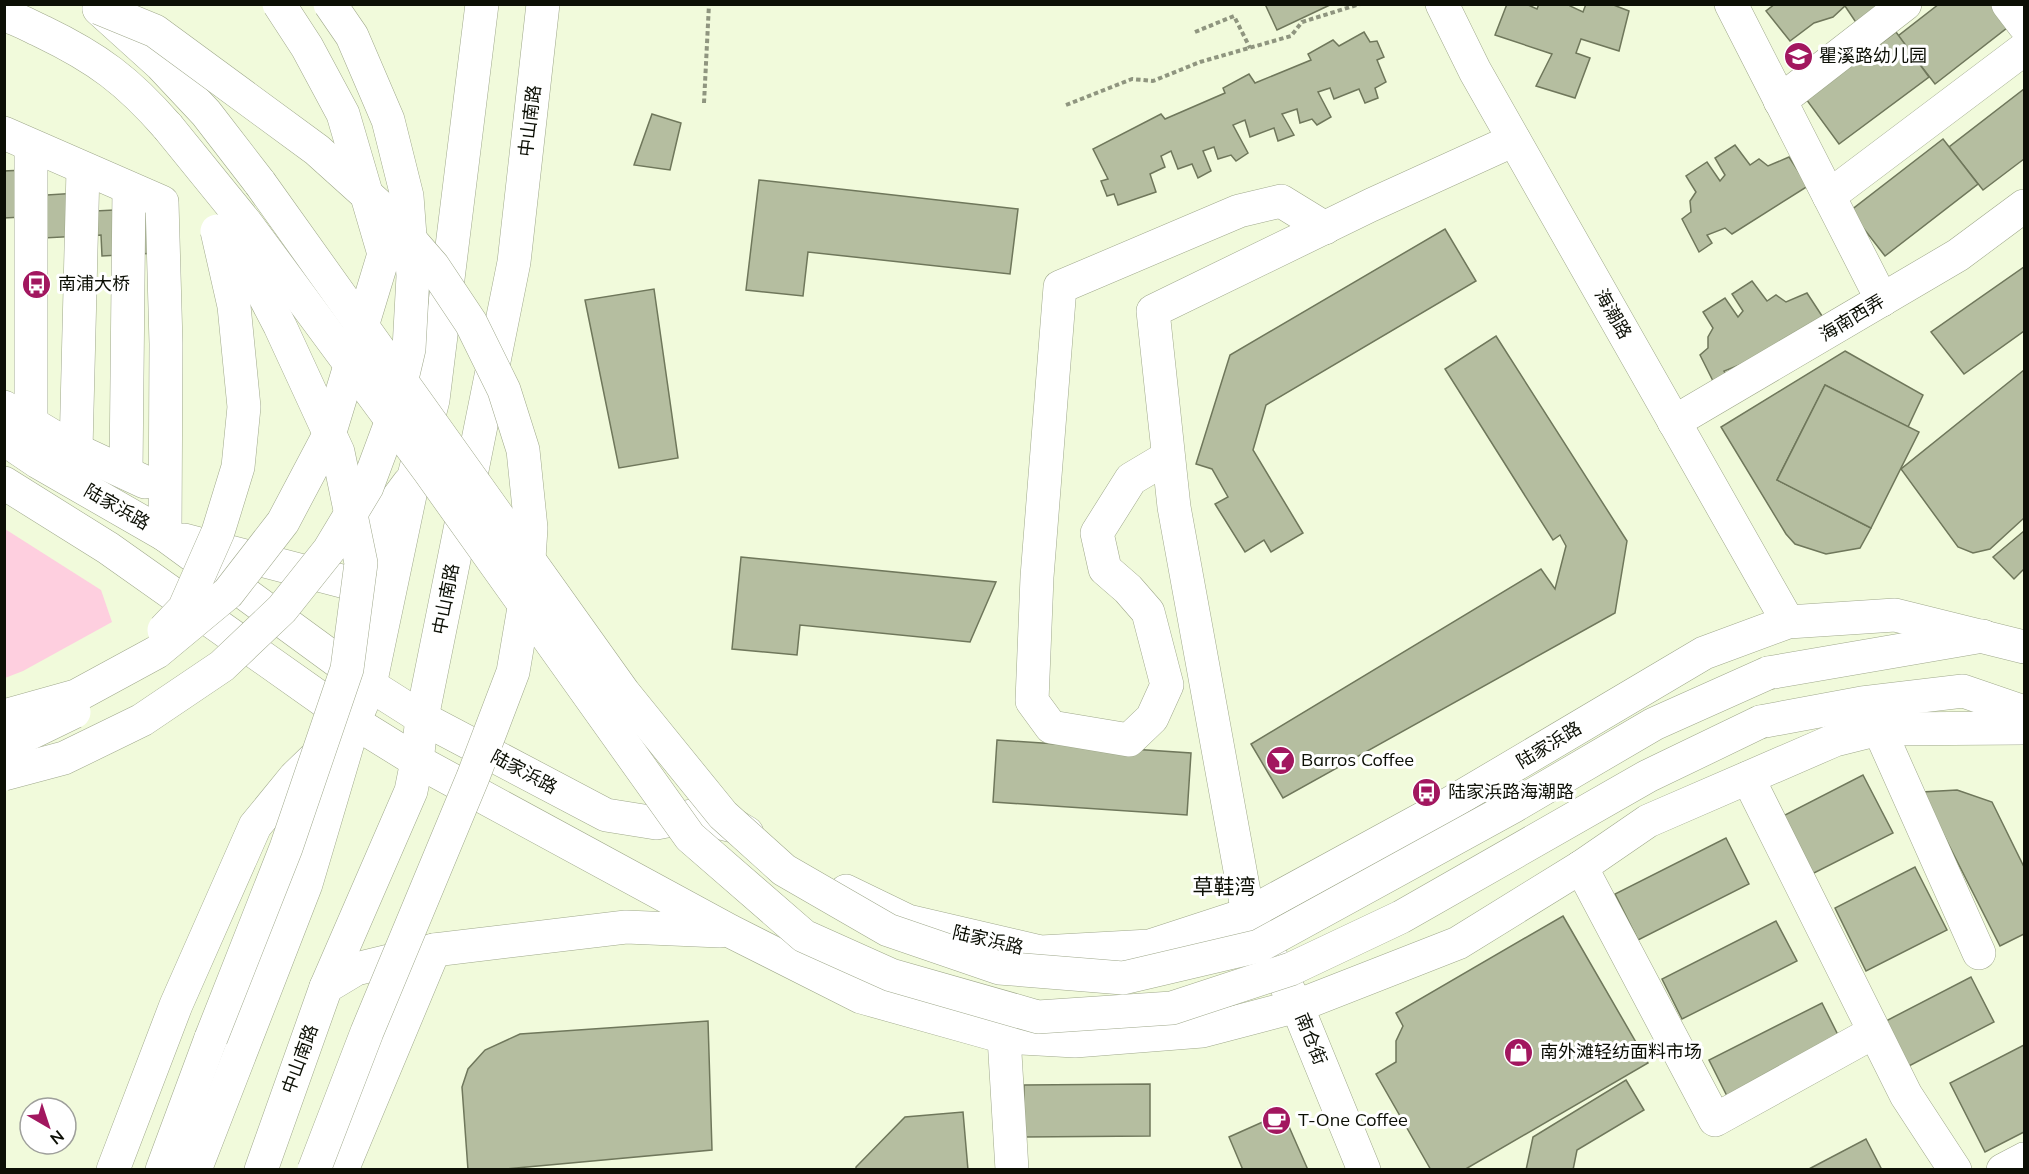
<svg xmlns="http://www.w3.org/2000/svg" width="2029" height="1174" viewBox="0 0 2029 1174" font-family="Mulish,'Noto Sans SC',sans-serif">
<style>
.green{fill:#fecfdf}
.building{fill:#b5bea0;stroke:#6f775b;stroke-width:1.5}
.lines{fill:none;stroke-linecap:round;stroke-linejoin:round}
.minor-casing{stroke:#9fa88b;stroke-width:34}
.major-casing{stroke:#9fa88b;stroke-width:34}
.highway-casing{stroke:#9fa88b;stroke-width:34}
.path{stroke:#8f957f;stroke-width:4;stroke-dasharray:4.5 3;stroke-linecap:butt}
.minor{stroke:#fff;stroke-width:33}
.major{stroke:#fff;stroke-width:33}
.highway{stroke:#fff;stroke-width:33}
.highway-bridge-casing{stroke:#9fa88b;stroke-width:34;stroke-linecap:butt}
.highway-bridge{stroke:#fff;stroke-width:33}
.labels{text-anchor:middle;stroke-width:6;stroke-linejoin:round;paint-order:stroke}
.poi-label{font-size:18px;fill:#0c0f05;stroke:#fff;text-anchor:start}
.street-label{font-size:18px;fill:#0c0f05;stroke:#fff}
.quarter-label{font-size:21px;fill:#0c0f05;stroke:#fff}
</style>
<rect width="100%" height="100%" fill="#f1fadb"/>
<path class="green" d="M5 529 101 590 112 622 23 671 5 678Z"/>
<g class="building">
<path d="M1265 4H1332L1277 30Z"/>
<path d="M1507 4H1526L1537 9 1539 4H1571L1570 6 1583 12 1586 4H1611L1629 11 1619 51 1581 39 1576 53 1590 58 1575 98 1536 86 1552 54 1495 35Z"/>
<path d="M1775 4H1886L1859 27 1845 6 1833 17 1814 23 1790 41 1766 11Z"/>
<path d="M1939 4H1997L2012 24 1935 84 1898 36Z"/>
<path d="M1364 32 1370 42 1377 41 1384 57 1377 60 1386 82 1375 88 1378 98 1365 103 1359 89 1334 99 1330 88 1318 92 1331 117 1317 125 1312 119 1300 123 1297 109 1282 114 1294 135 1278 141 1274 128 1250 137 1245 120 1233 125 1248 153 1236 161 1231 155 1218 159 1214 147 1203 151 1211 171 1198 178 1192 164 1178 169 1171 151 1161 156 1165 167 1150 174 1156 192 1118 205 1114 194 1107 196 1101 181 1108 179 1093 149 1161 114 1165 119 1225 93 1223 88 1249 74 1255 83 1311 60 1308 54 1333 40 1339 46Z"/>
<path d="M1896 32 1929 77 1839 144 1806 99Z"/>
<path d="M2024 89V159L1983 190 1949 147Z"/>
<path d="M652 114 681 123 670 170 634 165Z"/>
<path d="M1943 139 1978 184 1885 256 1850 211Z"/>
<path d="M1735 145 1750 165 1759 159 1768 166 1789 157 1808 186 1732 234 1725 228 1707 235 1712 243 1699 252 1682 219 1691 212 1690 201 1696 192 1686 176 1707 162 1720 181 1725 175 1715 158Z"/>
<path d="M46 169 47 195 94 192 95 211 155 208 157 253 102 256 101 235 43 238 42 216 4 218V171Z"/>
<path d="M759 180 1018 209 1010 274 808 252 803 296 746 290Z"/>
<path d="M1445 229 1476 281 1266 405 1253 450 1303 533 1271 552 1264 540 1245 552 1215 504 1228 497 1212 469 1196 464 1230 355Z"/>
<path d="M2024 267V331L1964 374 1931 332Z"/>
<path d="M1752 281 1767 301 1776 295 1786 302 1807 293 1826 322 1742 364 1724 371 1729 379 1716 387 1700 355 1708 348V337L1713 328 1703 312 1725 298 1738 317 1743 311 1732 294Z"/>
<path d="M654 289 678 458 619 468 585 300Z"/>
<path d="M1496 336 1627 541 1615 613 1283 798 1251 744 1541 569 1555 589 1566 546 1560 535 1553 540 1445 369Z"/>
<path d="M1845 351 1923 395 1908 427 1825 385 1777 480 1871 528 1860 548 1826 554 1795 544 1786 534 1721 427Z"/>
<path d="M2024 370V518L1990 549 1973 553 1958 547 1901 469Z"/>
<path d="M1825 385 1919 432 1871 528 1777 480Z"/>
<path d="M2024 531V569L2014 579 1993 557Z"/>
<path d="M741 557 996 582 970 642 800 625 797 655 732 649Z"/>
<path d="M997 740 1191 753 1187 815 993 802Z"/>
<path d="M1863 775 1893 833 1812 874 1783 816Z"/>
<path d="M1957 790 1992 802 2024 867V934L2000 946 1922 792Z"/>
<path d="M1726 838 1749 884 1638 940 1615 894Z"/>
<path d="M1915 867 1947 930 1866 971 1835 908Z"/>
<path d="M1563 916 1648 1063 1464 1170H1431L1376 1074 1396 1062V1041L1403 1026 1396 1013Z"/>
<path d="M1776 921 1797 961 1682 1019 1662 979Z"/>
<path d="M1971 977 1994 1022 1907 1067 1884 1022Z"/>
<path d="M1822 1003 1842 1043 1729 1100 1709 1060Z"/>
<path d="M708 1021 712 1150 495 1170H468L462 1087 468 1069 485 1050 520 1034Z"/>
<path d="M2024 1045V1132L1985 1152 1950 1083Z"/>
<path d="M1626 1080 1644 1110 1577 1150 1573 1170H1526L1533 1137Z"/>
<path d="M1150 1084V1136L1024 1137V1085Z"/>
<path d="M963 1112 968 1170H856V1167L905 1117Z"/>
<path d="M1283 1113 1308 1170H1243L1229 1137Z"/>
<path d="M1866 1139 1882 1170H1807Z"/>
</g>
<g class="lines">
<defs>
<g id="minor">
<path d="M1442 4 1475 71 1788 622"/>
<path d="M1731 4 1882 300"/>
<path d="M2008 4 2024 25"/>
<path d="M1780 101 1905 4"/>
<path d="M4 133 162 202 166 344 165 535"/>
<path d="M31 146V424"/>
<path d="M1829 196 2024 49"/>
<path d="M4 407 76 450 145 482"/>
<path d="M1674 422 1958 255 2024 206"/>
<path d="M76 450 83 169"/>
<path d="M1168 457 1131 479 1097 533 1105 569 1128 589 1148 612 1167 685 1152 718 1129 740 1051 727 1032 701 1037 577 1060 287 1239 211 1281 201 1325 228"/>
<path d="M126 472 129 189"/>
<path d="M1879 729 1979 953"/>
<path d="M1748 778 1906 1095 1955 1170"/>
<path d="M1581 867 1715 1120 1874 1032"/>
<path d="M1004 1037 1012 1170"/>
<path d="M1364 1170 1297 1006 1248 914 1174 507 1153 311 1371 205 1514 140"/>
<path d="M2003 1170 2024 1159"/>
</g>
<g id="major">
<path d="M4 439 38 462 165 535 370 685 422 718 606 815 656 823 692 816 737 827 747 833"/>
<path d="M4 483 108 548 354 722 417 761 730 931 861 997 1004 1037 1075 1041 1202 1031 1297 1006 1458 943 1581 867 1648 821 1835 740 1879 729 2024 728"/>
<path d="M184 540 357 585"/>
<path d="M359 576 371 534 409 483"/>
<path d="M846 891 908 921 1041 952 1150 946 1248 914 1444 807 1704 653 1788 622 1895 615 2024 647"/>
<path d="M326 987 356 969 434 950 626 927 720 931"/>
<path d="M113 1170 176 1005 255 826 295 777 324 749"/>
<path d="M195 1170 306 884 354 722 370 685 414 476 433 400 482 4"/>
<path d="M261 1170 326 987 411 791 417 761 422 718 514 262 543 4"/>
<path d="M342 1170 434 950"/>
</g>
<g id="highway">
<path d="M99 9 161 65 206 113 260 183"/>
<path d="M4 15C18 19 30 26 43 32 97 58 128 81 168 127"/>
<path d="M1768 673 1983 636"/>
<path d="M1760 722 1862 703 1963 691 2024 712"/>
<path d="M162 1170 211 1038"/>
</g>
</defs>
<use href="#minor" class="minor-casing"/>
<use href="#major" class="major-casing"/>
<use href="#highway" class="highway-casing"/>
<g class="path">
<path d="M1195 32 1234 16 1250 48"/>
<path d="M704 103 709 4"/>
<path d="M1066 105 1132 79 1153 81 1200 62 1291 36 1302 22 1360 4"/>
</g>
<use href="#minor" class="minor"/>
<use href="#major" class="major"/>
<use href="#highway" class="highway"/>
<defs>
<g id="highway-bridge">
<path d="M99 8 155 31 317 150 387 213 433 266 471 323 504 390 523 450 531 528 527 590 513 672 473 777 367 1032 314 1170"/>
<path d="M168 127 246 223 429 471 690 837 804 936 891 975 1038 1017 1172 1008 1291 969 1401 917 1648 776 1760 722"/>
<path d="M260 183 624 693 723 815 784 870 888 930 999 968 1123 978 1259 946 1514 806 1654 724 1768 673"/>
<path d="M164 630 184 609 218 532 238 467 244 407 234 306 217 231"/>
<path d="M4 716 76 696 157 652 228 593 283 522 329 435 384 254 343 114 307 47 279 4"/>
<path d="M4 746 74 712"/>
<path d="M4 774 64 758 142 720 222 666 282 609 329 550 367 487 393 417 409 349 413 276 407 196 388 120 352 36 330 4"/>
<path d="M211 1038 286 848 347 669 361 563 338 452 280 326 229 228"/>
</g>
</defs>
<use href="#highway-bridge" class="highway-bridge-casing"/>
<use href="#highway-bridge" class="highway-bridge"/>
</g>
<defs>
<symbol id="school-disc" viewBox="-11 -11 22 22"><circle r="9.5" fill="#a2175f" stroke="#fff"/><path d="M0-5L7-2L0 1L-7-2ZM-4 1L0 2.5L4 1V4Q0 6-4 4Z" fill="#fff"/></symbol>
<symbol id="bus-disc" viewBox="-11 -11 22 22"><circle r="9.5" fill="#a2175f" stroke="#fff"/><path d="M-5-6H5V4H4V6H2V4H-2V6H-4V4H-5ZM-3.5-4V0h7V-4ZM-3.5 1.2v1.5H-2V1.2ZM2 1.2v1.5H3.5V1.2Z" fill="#fff"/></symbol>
<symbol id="bar-disc" viewBox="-11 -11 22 22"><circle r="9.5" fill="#a2175f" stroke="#fff"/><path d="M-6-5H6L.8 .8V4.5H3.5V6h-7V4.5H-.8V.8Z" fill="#fff"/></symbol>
<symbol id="shop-disc" viewBox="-11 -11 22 22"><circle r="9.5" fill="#a2175f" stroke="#fff"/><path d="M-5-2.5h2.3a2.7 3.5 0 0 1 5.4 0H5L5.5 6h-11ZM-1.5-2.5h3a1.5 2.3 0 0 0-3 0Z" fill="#fff"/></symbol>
<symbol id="cafe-disc" viewBox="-11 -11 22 22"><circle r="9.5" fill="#a2175f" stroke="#fff"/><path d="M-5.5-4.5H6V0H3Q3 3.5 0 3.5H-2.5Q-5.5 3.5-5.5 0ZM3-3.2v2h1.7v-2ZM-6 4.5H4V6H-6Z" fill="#fff"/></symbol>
</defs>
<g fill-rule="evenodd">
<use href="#school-disc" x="1782" y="40" width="33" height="33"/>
<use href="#bus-disc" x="20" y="268" width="33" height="33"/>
<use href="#bar-disc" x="1264" y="744" width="33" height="33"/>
<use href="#bus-disc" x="1410" y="776" width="33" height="33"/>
<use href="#shop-disc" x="1502" y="1036" width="33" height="33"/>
<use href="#cafe-disc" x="1260" y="1104" width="33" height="33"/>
</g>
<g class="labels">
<g class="poi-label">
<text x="1819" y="62">瞿溪路幼儿园</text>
<text x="58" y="290">南浦大桥</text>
<text x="1301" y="766">Barros Coffee</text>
<text x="1448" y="798">陆家浜路海潮路</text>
<text x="1540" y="1058">南外滩轻纺面料市场</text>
<text x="1298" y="1126">T-One Coffee</text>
</g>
<g class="street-label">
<text transform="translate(530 121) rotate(-83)" y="6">中山南路</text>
<text transform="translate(1613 314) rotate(60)" y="6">海潮路</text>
<text transform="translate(1852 318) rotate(-31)" y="6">海南西弄</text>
<text transform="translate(117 507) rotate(30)" y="6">陆家浜路</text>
<text transform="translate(446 599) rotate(-79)" y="6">中山南路</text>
<text transform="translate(1549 745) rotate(-31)" y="6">陆家浜路</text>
<text transform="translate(524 772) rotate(28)" y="6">陆家浜路</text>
<text transform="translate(988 940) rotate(13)" y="6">陆家浜路</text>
<text transform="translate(1311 1039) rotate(68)" y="6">南仓街</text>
<text transform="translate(300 1059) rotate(-70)" y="6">中山南路</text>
</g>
<g class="quarter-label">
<text x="1224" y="894">草鞋湾</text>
</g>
</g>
<rect width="2029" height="1174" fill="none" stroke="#0c0f05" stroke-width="12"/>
<g transform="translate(48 1126) rotate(141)"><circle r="28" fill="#ffffff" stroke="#9e9f9b" stroke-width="1.5"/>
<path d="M0-4.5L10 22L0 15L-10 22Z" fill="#a2175f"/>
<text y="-9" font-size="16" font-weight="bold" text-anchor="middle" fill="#0c0f05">N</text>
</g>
</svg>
